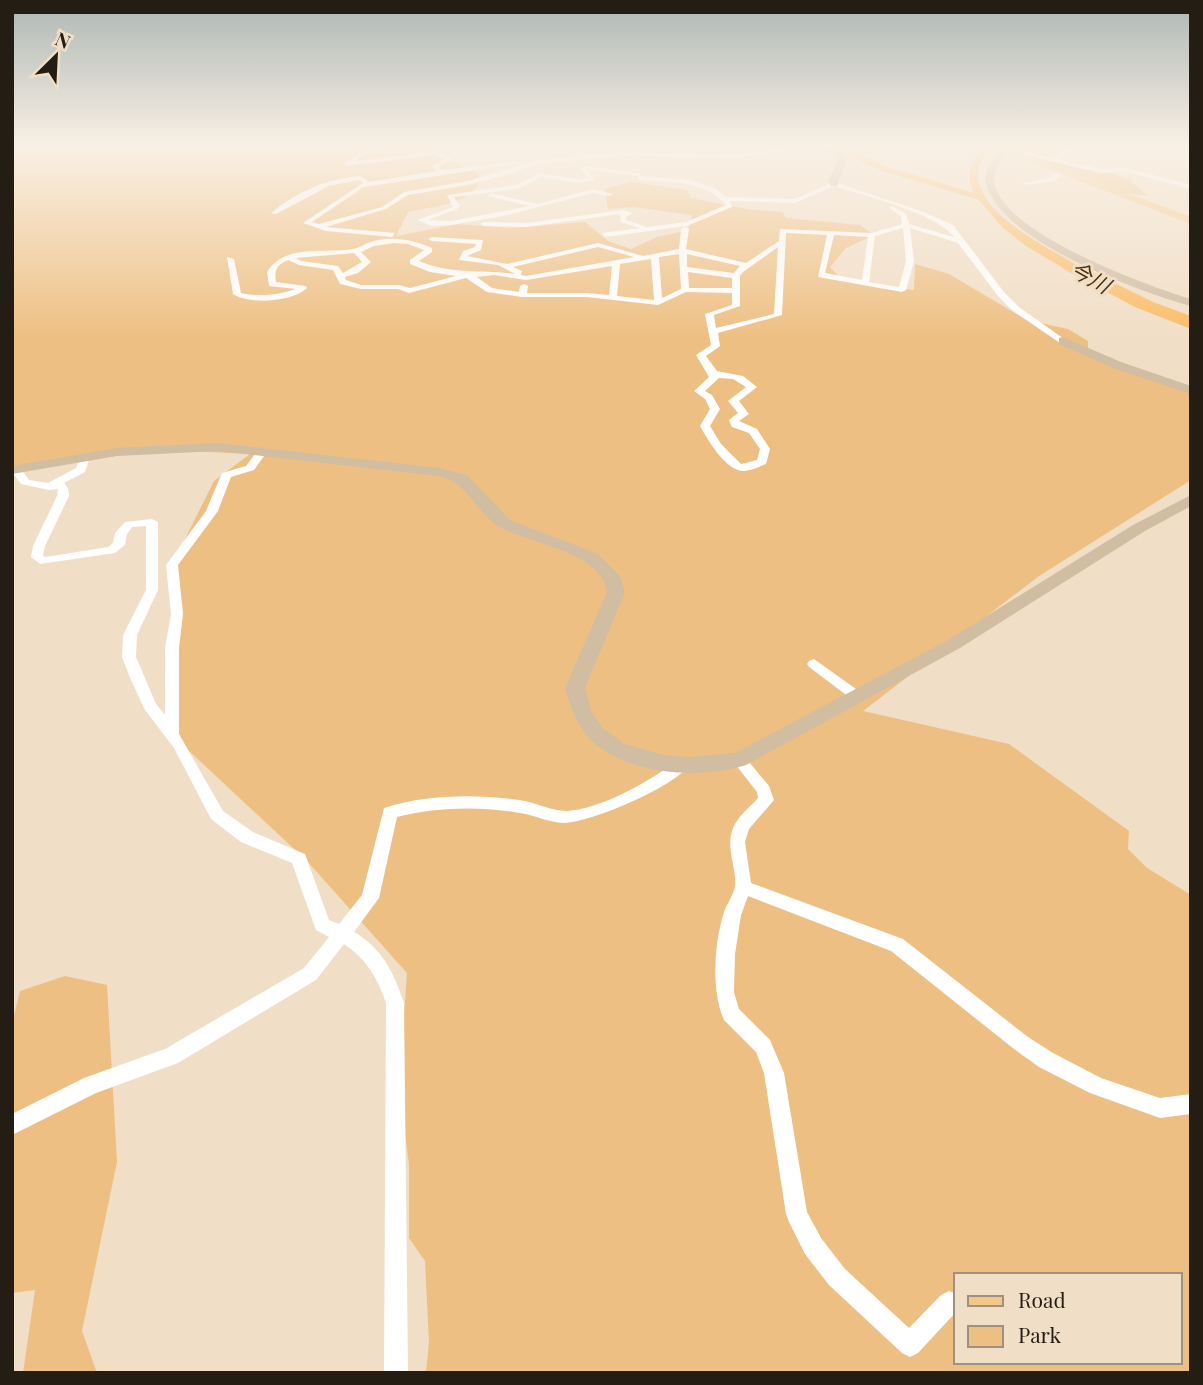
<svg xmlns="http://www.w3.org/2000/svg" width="1203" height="1385" viewBox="0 0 1203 1385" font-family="'Playfair Display','Noto Sans JP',serif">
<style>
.green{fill:#eebf82;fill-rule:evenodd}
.water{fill:#fabc66}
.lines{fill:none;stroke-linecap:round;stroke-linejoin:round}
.river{fill:#fabc66;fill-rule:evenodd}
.street{fill:#fff;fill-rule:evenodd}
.secondary{fill:#d0bda2;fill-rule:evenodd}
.primary{fill:#f3c886;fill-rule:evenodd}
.labels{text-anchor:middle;stroke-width:6;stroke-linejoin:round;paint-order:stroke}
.far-water-label{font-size:21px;font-style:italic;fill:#4a320c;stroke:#f1dec6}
</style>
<rect width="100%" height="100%" fill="#f1dec6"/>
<g class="green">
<path d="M12 145H437L430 151 433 155 474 170 481 178C473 205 432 206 408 212L396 236 458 224 511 228 585 222 608 241 631 249 657 237 688 230 692 215 634 207 608 209 605 189 630 182 687 190 691 198 746 209 782 212 786 218 860 225 872 234 870 237 846 248 830 267 842 280 914 290 915 264 949 274 1027 320 1068 329 1088 341V352L1191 393V480L1039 576 863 711 1009 744 1129 831 1128 849 1147 868 1191 895V1373H426L429 1342 425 1261 409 1238V1164L399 1091 407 973 307 861 172 735V565L214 481 250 454 148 449 12 470ZM956 1275H1180V1362H956Z"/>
<path d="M1012 145H1042L1058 153H1040L1039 156 1116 175 1129 180 1147 195 1130 194 1011 152Z"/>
<path d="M65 976 107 985 117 1162 82 1331 97 1373H23L35 1290 12 1293V1024L20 991Z"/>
</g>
<path class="water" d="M1082 267 1153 302 1191 316V329L1135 307 1062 268Z"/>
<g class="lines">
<path class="river" d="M825 145H838L888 167 974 193C964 175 972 161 982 145H991C988 151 982 158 980 164 963 217 1073 256 1100 281L1090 284 1026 246 1003 228 979 200 882 171Z"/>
<g class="street">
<path d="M381 145H394L371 151 355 161 435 151 453 159 438 167 442 170 513 162 516 164 364 187 312 222 319 224 382 207 404 192 468 181 537 160 581 156 558 145H567L589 155 619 152 738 154 808 145 821 146 738 158 619 156 538 164 510 174 468 185 408 195 386 209 326 227 395 233 392 237 326 231 303 223 363 183 359 180 329 186 276 214 271 213C296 192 328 178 361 176L369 182 436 171 432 166 445 159 434 155 346 166 343 164 367 149Z"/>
<path d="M865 145H885L835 153 832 151Z"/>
<path d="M1013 145H1020L1027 152 1053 158 1072 145H1080L1059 159 1101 169 1124 167 1191 185V189L1124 171 1101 173 1025 155Z"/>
<path d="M587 166 641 174 638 176 588 170 595 180 578 183 541 177 518 189 454 197 460 206 457 209 428 220 451 221 530 206 488 196 490 193 538 204 593 189 613 194 610 196 593 193 503 216 451 225 432 226 417 220 453 207 447 195 516 185 540 173 578 179 588 178 580 169Z"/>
<path d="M1060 171 1065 172 1054 181 1026 185 1023 183 1050 178Z"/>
<path d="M639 176 689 180 715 188 726 197 794 199 834 182 924 212 953 225 1004 292 1019 307 1067 341 1060 343 1013 311 998 296 958 243 910 228 914 261 906 290 902 292 818 277 827 235 786 233 782 315 718 333 720 346 706 356 717 371 743 376 757 387 739 401 749 414 739 421 757 429 770 449 766 464C759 467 751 471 743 471 725 470 708 440 700 426L710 409 705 399 694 391 709 377 696 355 711 345 705 314 732 305V293L686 292 658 305 587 297H522L487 292 466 278 409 293 398 289H361L340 284 333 270 299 265 288 260C277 265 274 269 276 282L306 286 307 288C292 302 250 305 233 294L227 257 234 259 241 293C258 297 279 295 296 289L269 286 267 272C285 243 324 254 353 249 359 248 362 245 368 243 389 235 412 239 432 248V252L419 261C452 275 481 269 515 274L498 265 459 260 463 251 475 247 476 244 432 241 428 239 432 237 483 240 481 250 467 256 507 264 598 243 643 256 679 249 681 229 685 227 689 229 686 249 746 263 779 241 780 229 872 233 902 224 901 216 889 208 892 206 906 214 909 224 954 237C936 213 865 196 834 186L795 203 730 201 732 207 687 226 605 237 602 233 640 228 621 222 620 214 527 227 484 226 480 224 484 222 527 223 622 210 633 213 626 217V220L647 227 686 222 726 205C703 178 668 184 637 179ZM903 228 906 261 899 287 869 282 875 236ZM834 235 868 237 862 280 825 273ZM394 243 408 244 424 250 410 260V264L430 272 456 276 410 288 399 285H361L346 280 345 277 358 273 371 262 361 252 374 246ZM598 247 634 257 526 276 521 275 522 271 513 267ZM778 247 774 314 716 328 714 315 740 306V276L743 272ZM354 253 362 262 343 273 338 266 301 261 296 258ZM679 254 681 289 662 298 659 257ZM687 254 740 266 734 273 687 267ZM651 259 654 300 617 296 620 264ZM612 266 609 295 587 293H527L528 286 524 284 520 286 519 292 492 288 477 277 494 275 526 280ZM688 272 732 278V288H689ZM719 378 733 379 746 387 728 401 738 413 729 420 732 427 749 433 760 449 757 460 741 464 721 444 710 426 720 409 712 395 705 391Z"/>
<path d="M262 449 267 452 254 470 231 477 218 511 178 565 183 614 179 648V734L223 811 253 832 305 854 329 920 339 924 362 895 384 808C426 794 476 794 519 800 535 802 550 811 567 811 600 809 649 782 675 762H685L688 766C674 787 588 824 562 823 548 822 534 815 520 813 481 806 436 807 397 817L379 898 354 932C382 948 394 973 404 1003L408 1373H384L386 1003C377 977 367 960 344 944L316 980 178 1063 96 1093 12 1135V1114L84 1078 165 1049 304 968 329 937 316 930 292 863 241 842 211 819 174 748 145 710 131 680 122 657 123 635 146 590V526L132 527 127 534 125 545 115 553 40 564 31 557 33 546 57 496 58 489 49 490 21 484 12 472V468H20L29 480 48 483 76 468 81 455H89L90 457 85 472 64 483 68 488 69 496 45 546 43 556 46 557 108 547 113 543 115 533 125 522 152 519 158 522V590L137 635 136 657 156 704 165 715V648L171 614 166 565 206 511 222 473 246 466 258 450Z"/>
<path d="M814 659 863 694 865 697 863 700H853L809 667 807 664 809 661Z"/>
<path d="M739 754 744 756 769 786 774 800 749 829 745 842 751 883 903 939 1028 1037 1053 1053 1101 1078 1160 1098 1191 1094V1114L1160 1118 1090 1093 1039 1067 1014 1049 891 951 748 896 741 915 735 954 734 992 739 1009 770 1040 784 1073 807 1212 821 1238 845 1269 909 1328 941 1295 949 1291 956 1294V1312L918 1353 910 1357 902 1353 829 1285 805 1254 789 1222 786 1214 764 1073 756 1052 724 1020C711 991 714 943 724 912 727 904 733 895 735 887 737 866 725 849 733 828 738 816 750 807 758 798L757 792 732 760 734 756Z"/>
</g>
<g class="secondary">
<path d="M814 145 838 149 847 158 837 186H831L828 181 839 158Z"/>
<path d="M1005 145H1013C1006 155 995 166 994 178 992 230 1150 287 1191 299V306C1139 292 999 240 986 183 982 169 998 155 1005 145Z"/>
<path d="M1063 337 1121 362 1191 386V394L1113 368 1059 344V338Z"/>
<path d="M218 443 439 468 467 475 510 520 598 554 620 576 625 592 585 688 592 713 604 729 623 743 663 755 689 757 735 753 948 640 1133 525 1191 495V506L1145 531 960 648 746 765C699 780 629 775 592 741 577 727 571 707 565 688L607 592C601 551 531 545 500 527 474 512 472 485 439 476L218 451 117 456 12 474V466L117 448Z"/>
</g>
<path class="primary" d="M986 145H999L1191 217V224Z"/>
</g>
<linearGradient id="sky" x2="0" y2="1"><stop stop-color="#afb7b4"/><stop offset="0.43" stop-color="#f9f0e5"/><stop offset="1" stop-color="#f9f0e5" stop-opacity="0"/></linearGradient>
<rect width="1203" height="339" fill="url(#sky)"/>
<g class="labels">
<g class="far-water-label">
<text transform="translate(1090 278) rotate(29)" y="7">今川</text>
</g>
</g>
<rect width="1203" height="1385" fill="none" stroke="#231d14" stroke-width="28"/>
<rect x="954" y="1273" width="228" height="91" fill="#f1dec6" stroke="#9f917f" stroke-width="2"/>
<rect x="968" y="1296" width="35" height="10" fill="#f3c886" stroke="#9f917f" stroke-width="2"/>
<text x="1018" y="1308" font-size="21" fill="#231d14">Road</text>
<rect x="968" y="1326" width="35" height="21" fill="#eebf82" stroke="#9f917f" stroke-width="2"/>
<text x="1018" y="1343" font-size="21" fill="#231d14">Park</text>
<g transform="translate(56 56) rotate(24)" stroke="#f1dec6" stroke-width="5" paint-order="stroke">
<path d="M0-5L12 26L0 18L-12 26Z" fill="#231d14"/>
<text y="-10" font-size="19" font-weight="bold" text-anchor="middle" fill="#231d14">N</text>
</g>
</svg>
